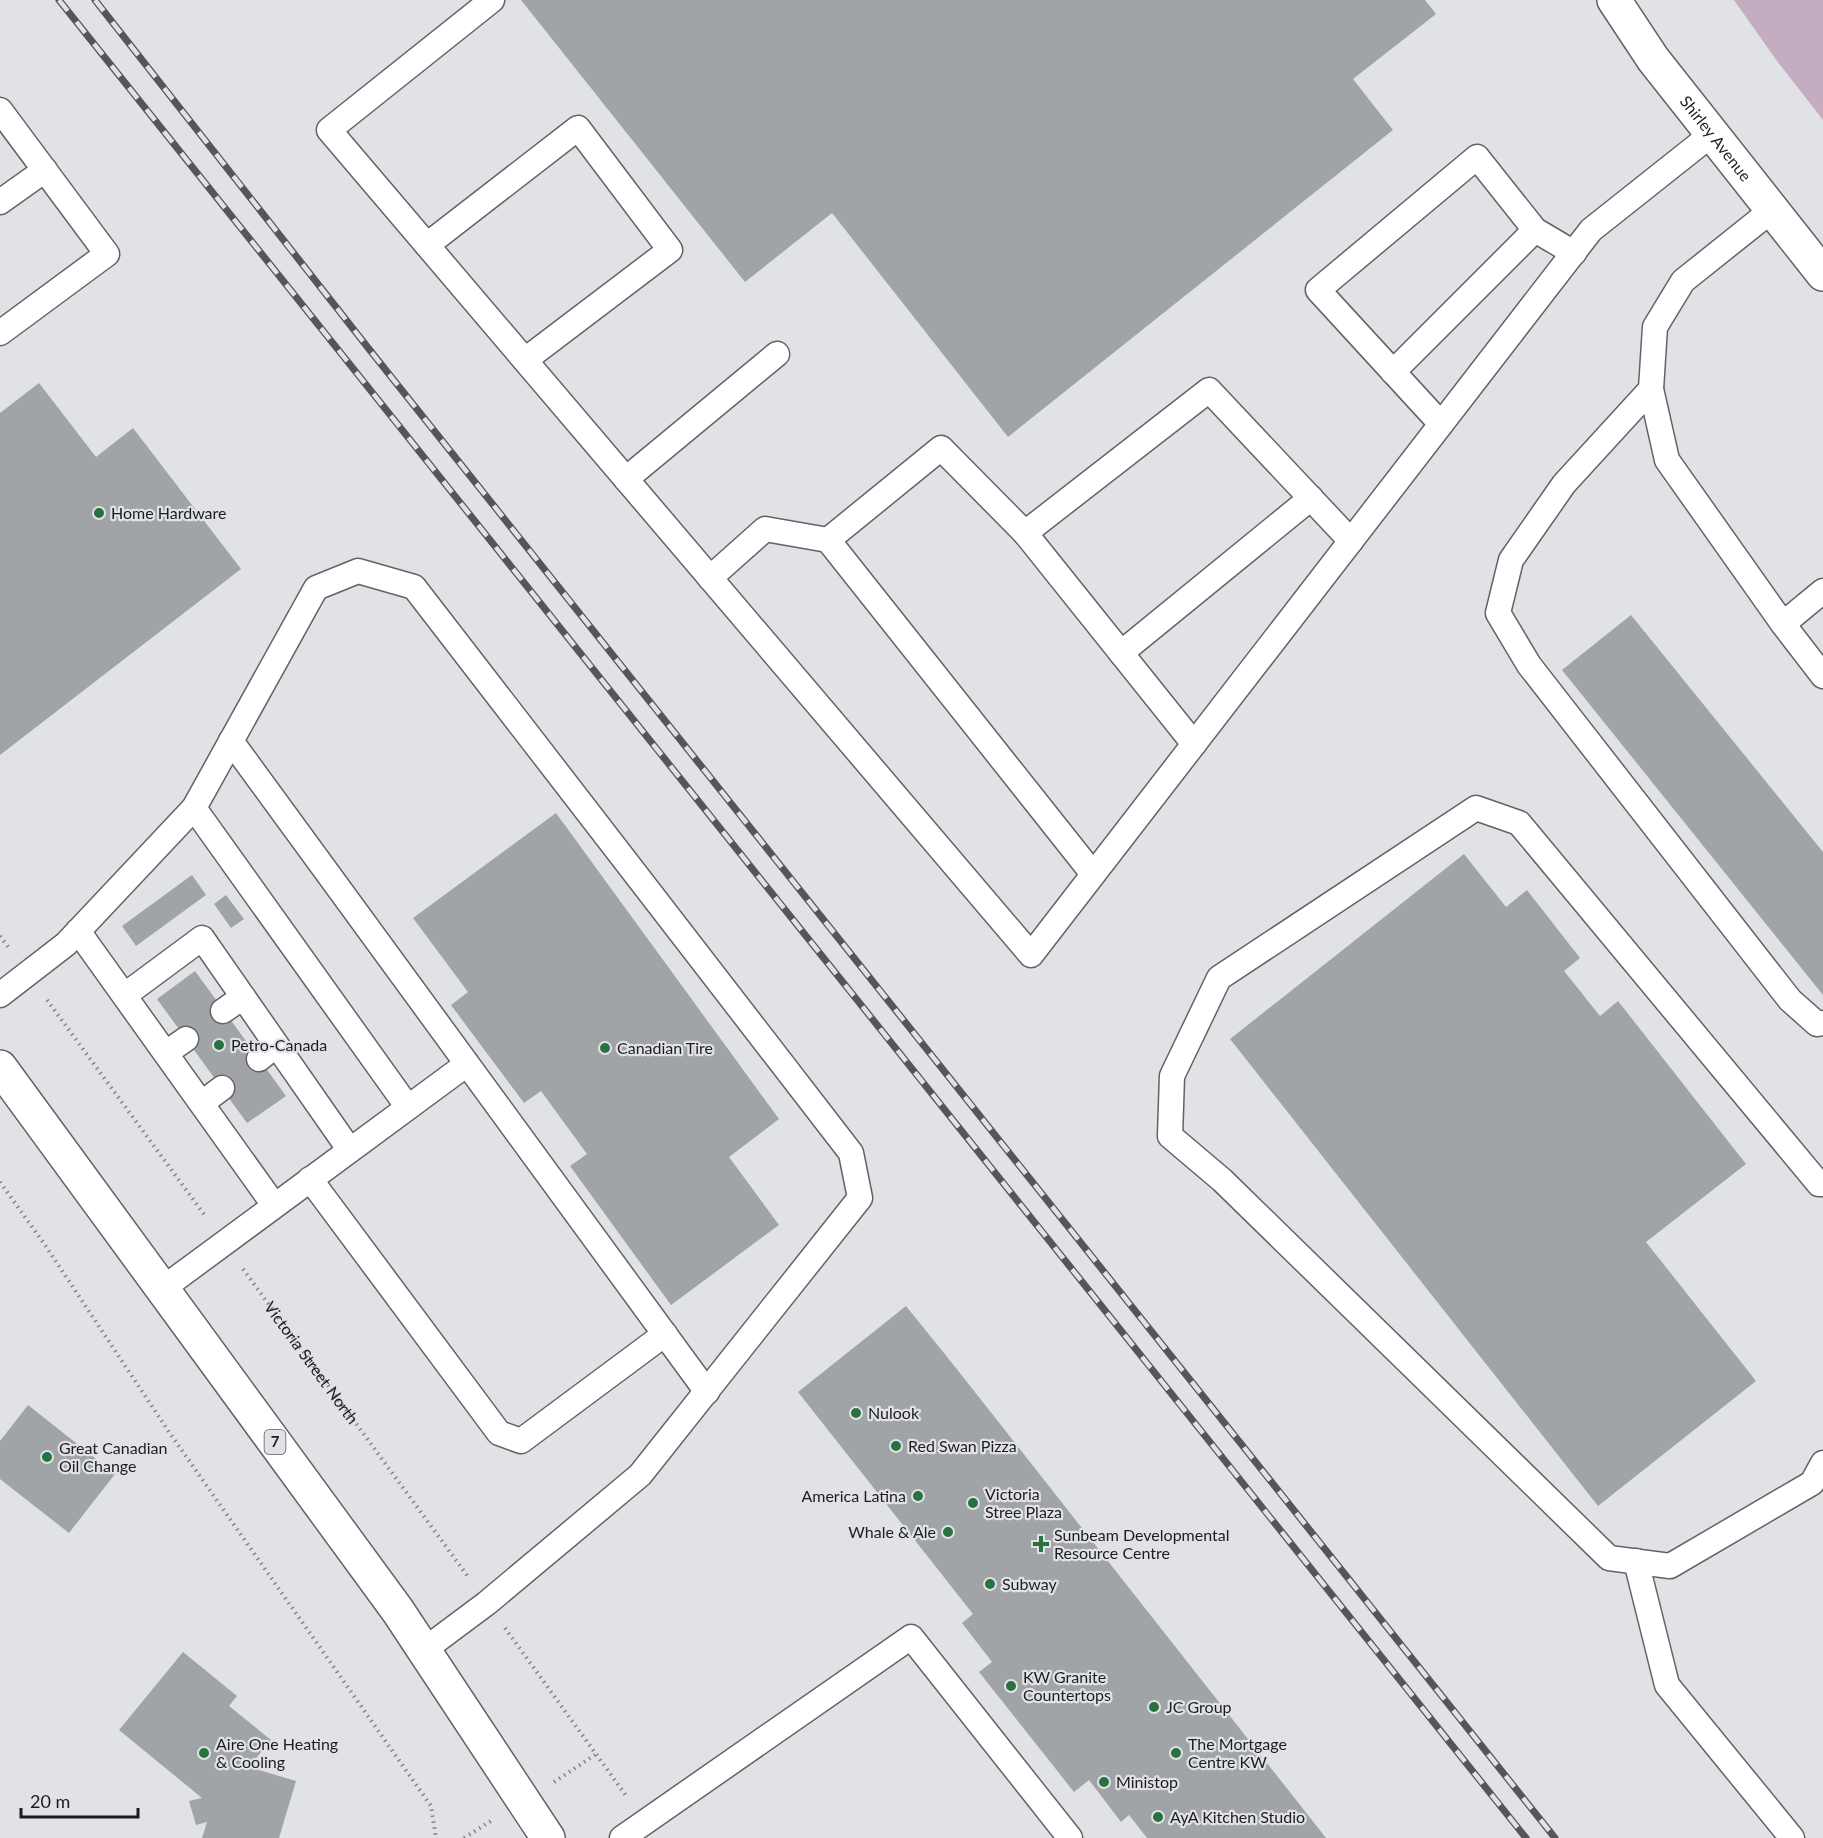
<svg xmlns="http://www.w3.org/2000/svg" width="1823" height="1838" viewBox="0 0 1823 1838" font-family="Lato,sans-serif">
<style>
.green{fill:#c4adc1}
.building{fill:#a1a4a7}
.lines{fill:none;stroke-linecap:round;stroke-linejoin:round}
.service-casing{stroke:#636367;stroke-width:27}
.secondary-casing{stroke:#636367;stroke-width:36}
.primary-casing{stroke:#636367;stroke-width:36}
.path{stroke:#858689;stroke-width:4;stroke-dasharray:1.5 4.5;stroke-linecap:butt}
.service{stroke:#fff;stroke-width:24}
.secondary{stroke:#fff;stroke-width:33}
.primary{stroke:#fff;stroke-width:33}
.rail-casing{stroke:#565659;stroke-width:7}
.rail{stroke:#e1e2e6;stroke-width:4.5;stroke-dasharray:14;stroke-linecap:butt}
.poi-dot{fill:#277240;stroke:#e1e2e6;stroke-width:2}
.labels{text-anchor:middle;stroke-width:4.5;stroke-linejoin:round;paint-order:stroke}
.shield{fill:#e1e2e6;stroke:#58585b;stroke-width:1.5}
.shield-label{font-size:15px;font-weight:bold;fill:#1d1d1f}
.street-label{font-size:16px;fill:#1d1d1f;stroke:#e1e2e6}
.poi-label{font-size:16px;fill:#1d1d1f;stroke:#e1e2e6;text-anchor:start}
</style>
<rect width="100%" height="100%" fill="#e1e2e6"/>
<path class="green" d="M1734 0H1823V120L1777 61Z"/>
<g class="building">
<path d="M521 0H1425L1436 14 1353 79 1393 130 1008 437 832 213 745 282Z"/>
<path d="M39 383 96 457 133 428 241 569 0 755V413Z"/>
<path d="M1631 615 1823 852V995L1562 670Z"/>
<path d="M556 813 779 1119 729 1157 779 1225 671 1305 570 1166 587 1154 541 1091 524 1103 451 1005 468 992 413 918Z"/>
<path d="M1464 854 1506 907 1527 890 1580 958 1564 971 1600 1016 1618 1001 1746 1164 1646 1242 1756 1381 1598 1506 1230 1039Z"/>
<path d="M192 875 206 895 136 946 122 926Z"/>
<path d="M226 895 244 919 231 928 214 904Z"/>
<path d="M195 971 286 1096 247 1123 157 999Z"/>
<path d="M906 1306 952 1363 1326 1838H1147L1129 1815 1121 1822 1089 1780 1074 1792 979 1672 992 1662 962 1623 973 1614 798 1392Z"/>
<path d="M28 1405 115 1474 69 1533 0 1479V1441Z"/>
<path d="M183 1652 237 1696 229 1706 271 1740 249 1767 296 1781 279 1838H202L207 1822 196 1825 189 1801 202 1798 119 1730Z"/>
</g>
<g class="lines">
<defs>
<g id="service">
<path d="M492 0 329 130 1031 955 1591 230 1712 134"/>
<path d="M0 110 107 254 0 333"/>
<path d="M0 202 45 170"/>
<path d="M1772 210 1683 281 1655 327 1651 389 1667 460 1783 624 1823 591"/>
<path d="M427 245 578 128 670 250 525 360"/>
<path d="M1393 372 1535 230"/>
<path d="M1651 389 1564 484 1511 560 1498 613 1529 665 1790 1000 1817 1024 1823 1023"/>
<path d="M1441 424 1318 290 1477 157 1535 230 1574 253"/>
<path d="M626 479 777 354"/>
<path d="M1025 533 941 448 828 540 1093 874"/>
<path d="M710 578 765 529 828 540"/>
<path d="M1783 624 1823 676"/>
<path d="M1121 653 1311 498"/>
<path d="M231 741 707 1392"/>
<path d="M1194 744 1025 533 1209 390 1351 541"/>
<path d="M194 808 407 1106"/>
<path d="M78 931 274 1205"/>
<path d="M0 995 66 944 194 808 316 588 358 571 414 587 851 1153 860 1198 640 1475 487 1603 424 1650"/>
<path d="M125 995 202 938 349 1149"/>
<path d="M223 1011 243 997"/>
<path d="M166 1053 186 1039"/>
<path d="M259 1059 276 1045"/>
<path d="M202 1103 222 1088"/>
<path d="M310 1179 499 1433 521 1441 665 1334"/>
<path d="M1823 1184H1819L1519 823 1476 808 1219 978 1172 1076 1170 1136 1222 1180 1609 1558 1670 1566 1812 1483 1823 1463"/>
<path d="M162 1289 467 1064"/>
<path d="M1636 1561 1667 1685 1792 1838"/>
<path d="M622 1838 911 1637 1070 1838"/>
</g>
<g id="secondary">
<path id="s2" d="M1614 0 1653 59 1823 274"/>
</g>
<path id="primary" d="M0 1067 398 1611 548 1838"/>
</defs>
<use href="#service" class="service-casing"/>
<use href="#secondary" class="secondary-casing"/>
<use href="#primary" class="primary-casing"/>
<g class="path">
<path d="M0 936 9 948"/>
<path d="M47 1000 206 1217"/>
<path d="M0 1182 45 1245 169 1432 431 1806 436 1838"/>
<path id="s1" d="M243 1269 469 1578"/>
<path d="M505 1628 627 1797"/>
<path d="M554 1782 595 1755"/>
<path d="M464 1838 494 1819"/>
</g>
<use href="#service" class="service"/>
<use href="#secondary" class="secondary"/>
<use href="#primary" class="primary"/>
<defs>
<g id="rail">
<path d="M59 0 1526 1838"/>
<path d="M95 0 369 349 1555 1838"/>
</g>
</defs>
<use href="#rail" class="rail-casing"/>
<use href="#rail" class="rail"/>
</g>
<g class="poi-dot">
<circle cx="99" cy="513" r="6"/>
<circle cx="219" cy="1045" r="6"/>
<circle cx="605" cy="1048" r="6"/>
<circle cx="856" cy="1413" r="6"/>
<circle cx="896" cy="1446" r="6"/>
<circle cx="47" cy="1457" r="6"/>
<circle cx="918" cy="1496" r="6"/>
<circle cx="973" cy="1503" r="6"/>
<circle cx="948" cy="1532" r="6"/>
<path d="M1038 1535h6v6h6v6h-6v6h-6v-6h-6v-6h6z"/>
<circle cx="990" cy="1584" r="6"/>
<circle cx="1011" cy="1686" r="6"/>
<circle cx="1154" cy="1707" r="6"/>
<circle cx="204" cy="1753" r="6"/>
<circle cx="1176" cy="1753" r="6"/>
<circle cx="1104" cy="1782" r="6"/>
<circle cx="1158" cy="1817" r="6"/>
</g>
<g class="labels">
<rect class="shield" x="264.5" y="1430" width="21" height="24" rx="4.5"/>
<g class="shield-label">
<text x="275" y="1447">7</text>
</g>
<g class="street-label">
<text dy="6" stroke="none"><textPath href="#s2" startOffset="172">Shirley Avenue</textPath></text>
<text dy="6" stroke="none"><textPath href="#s1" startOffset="116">Victoria Street North</textPath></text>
</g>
<g class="poi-label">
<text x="111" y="519">Home Hardware</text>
<text x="231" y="1051">Petro-Canada</text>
<text x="617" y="1054">Canadian Tire</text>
<text x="868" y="1419">Nulook</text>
<text x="908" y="1452">Red Swan Pizza</text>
<text x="59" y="1454">Great Canadian<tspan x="59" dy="18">Oil Change</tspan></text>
<text x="985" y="1500">Victoria<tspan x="985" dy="18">Stree Plaza</tspan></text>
<text x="906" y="1502" text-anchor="end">America Latina</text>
<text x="936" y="1538" text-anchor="end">Whale &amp; Ale</text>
<text x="1054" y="1541">Sunbeam Developmental<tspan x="1054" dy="18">Resource Centre</tspan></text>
<text x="1002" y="1590">Subway</text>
<text x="1023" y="1683">KW Granite<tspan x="1023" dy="18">Countertops</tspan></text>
<text x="1166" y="1713">JC Group</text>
<text x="216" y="1750">Aire One Heating<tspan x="216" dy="18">&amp; Cooling</tspan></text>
<text x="1188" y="1750">The Mortgage<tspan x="1188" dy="18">Centre KW</tspan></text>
<text x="1116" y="1788">Ministop</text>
<text x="1170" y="1823">AyA Kitchen Studio</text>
</g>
</g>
<path d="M21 1808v9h117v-9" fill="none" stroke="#1d1d1f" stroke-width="3"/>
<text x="30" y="1808" font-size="18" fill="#1d1d1f" stroke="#e1e2e6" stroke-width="4.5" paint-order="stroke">20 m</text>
</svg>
